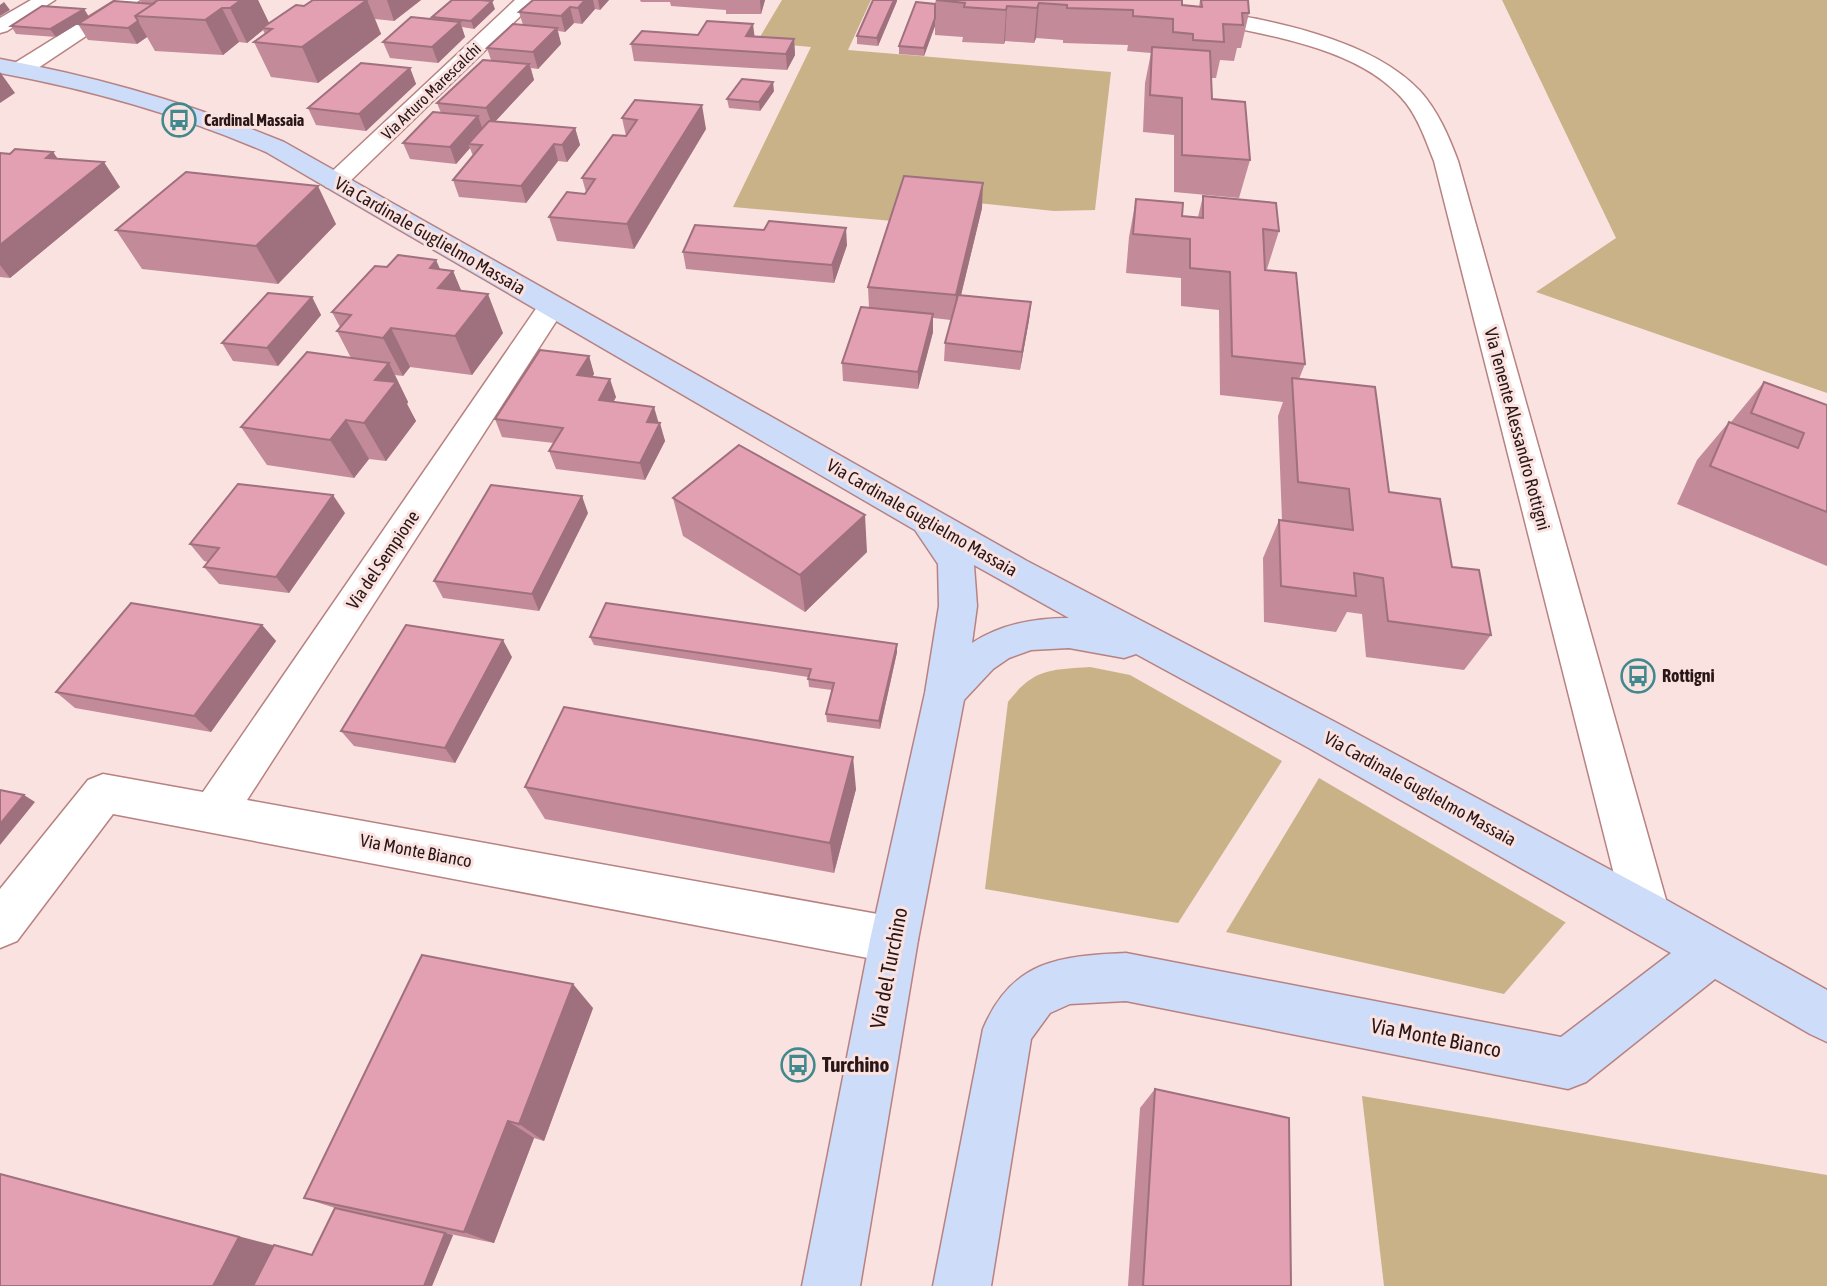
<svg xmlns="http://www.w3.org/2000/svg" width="1827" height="1286" viewBox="0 0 1827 1286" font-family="'Asap Condensed',sans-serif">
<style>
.green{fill:#cab288}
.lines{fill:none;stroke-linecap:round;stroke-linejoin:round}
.street-casing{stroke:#b78281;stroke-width:3}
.secondary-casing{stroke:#b78281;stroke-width:3}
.street{fill:#fff;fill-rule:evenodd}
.secondary{fill:#cddcf8;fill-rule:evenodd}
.wall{fill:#c38a99}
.shaded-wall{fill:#9f707d}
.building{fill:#e3a0b2;stroke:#9f707d;stroke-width:2}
.labels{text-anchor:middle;stroke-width:6;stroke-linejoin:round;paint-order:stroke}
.far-street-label{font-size:16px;fill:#2a1616;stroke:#f9e2e0}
.far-poi-label{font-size:16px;font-weight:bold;fill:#2a1616;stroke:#f9e2e0;text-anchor:start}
.street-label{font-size:18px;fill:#2a1616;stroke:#f9e2e0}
.poi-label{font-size:18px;font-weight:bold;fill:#2a1616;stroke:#f9e2e0;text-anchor:start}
.near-street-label{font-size:21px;fill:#2a1616;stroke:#f9e2e0}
.near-poi-label{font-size:21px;font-weight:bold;fill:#2a1616;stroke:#f9e2e0;text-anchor:start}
</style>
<rect width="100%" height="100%" fill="#f9e2e0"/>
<g class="green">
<path d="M782 0H871L848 50 1111 72 1095 210 1054 211 902 195 893 221 733 207 811 47 757 42Z"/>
<path d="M1502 0H1827V393L1536 292 1616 238Z"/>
<path d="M1090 667 1130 675 1282 761 1178 923 985 889 1008 702C1034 668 1050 670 1090 667Z"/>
<path d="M1319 778 1565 922H1566L1504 994 1226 932Z"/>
<path d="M1362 1096 1827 1175V1286H1384Z"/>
</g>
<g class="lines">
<defs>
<g id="street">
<path d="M31 0H55L7 31 0 33V18Z"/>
<path d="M116 0H140L29 74H13L10 69 13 64Z"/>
<path d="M515 0H537L344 187 335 190 326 187 322 182 326 177Z"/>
<path d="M1197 8C1267 20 1369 37 1420 91 1438 111 1449 137 1458 161L1670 914 1663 930 1647 936 1631 930 1624 914 1434 161C1426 141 1419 120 1406 103 1359 44 1258 35 1190 18L1187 14 1190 10Z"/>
<path d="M552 297 562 300 566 306 247 800 894 917 911 924 918 940 911 956 894 963 113 814 17 941 0 948V889L88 780 103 774 203 792 542 300Z"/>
</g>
<path id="secondary" d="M0 59C98 77 192 104 284 142L1027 561 1337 723 1663 898 1827 990V1042L1810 1034 1715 979 1586 1082 1568 1089 1126 1001 1070 1004 1050 1013 1031 1039 991 1286H933L983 1029C1012 960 1060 956 1126 953L1561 1037 1671 953 1307 747 1136 654 1124 658 1069 648 1031 650 1009 658 993 669 964 700 918 940 860 1286H802L870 940 925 693 939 606 938 564 915 530 266 152C180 115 92 90 0 73ZM974 565 1069 618C1035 618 1001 624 972 643L977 606Z"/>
</defs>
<use href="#street" class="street-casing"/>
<use href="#secondary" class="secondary-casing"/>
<use href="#street" class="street"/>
<use href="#secondary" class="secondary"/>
</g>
<g class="wall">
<path d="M140 0H258L269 23 304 6 313 0H421L394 21 375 19 381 34 318 83 271 77 254 42 265 34 263 30 247 43 239 42 223 55 155 51 147 37 137 44 88 40 78 24 142 3Z"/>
<path d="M533 0H609L600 10 595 9 582 24 574 23 565 32 558 31 561 44 538 69 531 68 534 80 495 121 575 128 580 145 567 162 558 161 526 203 459 197 453 180 473 156 470 148 456 164 410 159 403 143 441 113 437 103 491 60 487 48 523 25 519 12Z"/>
<path d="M640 0H765L761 14H726V10L671 6 670 2H641Z"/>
<path d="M936 0 1199 7 1200 0H1248L1249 13 1241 48H1237L1234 61 1220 60 1216 78H1211L1212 99 1250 160 1239 198 1174 192V135L1143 132 1145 83 1151 53 1127 51 1128 45 1063 43V40L1036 38 1034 43 1005 41 1004 44 962 42 963 37 935 35V26L924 56 899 54V46L935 3Z"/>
<path d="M897 1 878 46 857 44V36Z"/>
<path d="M84 9 89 17 56 37 16 34 11 26Z"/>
<path d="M495 9 474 29 462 27 465 37 438 63 390 58 383 42 433 19 432 17Z"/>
<path d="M698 35 794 39 795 55 787 70 634 61 631 44Z"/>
<path d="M410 68 416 84 366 131 316 125 308 108Z"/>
<path d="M774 91 760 111 729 108 727 99Z"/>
<path d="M622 118 706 129 634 249 557 241 549 217 586 192 582 178 626 136Z"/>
<path d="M53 152 57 159 120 187 10 278 0 277V153Z"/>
<path d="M1203 196 1279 231 1267 269H1265L1305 364 1299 379 1389 492 1452 567 1491 635 1464 670 1366 657 1362 614 1347 612 1336 632 1264 622 1263 558 1279 520H1282L1278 416 1283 402 1220 395 1219 310 1181 306V278L1126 273 1129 237 1136 199 1182 216 1198 217Z"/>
<path d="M982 208 961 295 1031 302 1029 320 1020 370 944 361 945 343 951 320 933 318V332L918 389 843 381 842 363 869 308 868 287Z"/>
<path d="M336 224 278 284 142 269 116 230Z"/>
<path d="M764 230 847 245 834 283 686 269 683 252Z"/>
<path d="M387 267 440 269 453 271 461 291 503 333 472 375 410 367 403 376 395 375 408 402 407 404 416 421 386 461 369 459 354 478 267 465 241 427 351 358 337 331 340 327 332 312Z"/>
<path d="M312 297 321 315 278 366 233 361 222 343Z"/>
<path d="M589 356 594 374 592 377 616 397 613 402 659 423 665 441 645 480 556 469 549 451 554 443 502 437 495 419Z"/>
<path d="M1764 382 1827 405V566L1677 504 1697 460 1729 422H1731Z"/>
<path d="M673 498 867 552 805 612 683 536Z"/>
<path d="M345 513 289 593 219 584 204 567 208 562 204 561 190 544Z"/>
<path d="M588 513 539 611 443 598 434 581Z"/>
<path d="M262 625 276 641 211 732 75 708 56 692Z"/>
<path d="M590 637 897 652 880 729 827 722 826 714 832 690 809 687 808 677 594 645Z"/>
<path d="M512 657 455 763 354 746 341 731Z"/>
<path d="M525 787 856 789 834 873 545 819Z"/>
<path d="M593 1008 544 1141 534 1138 494 1243 445 1233 453 1235 432 1286 284 1248 312 1255 335 1208 304 1198Z"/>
<path d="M1155 1089 1291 1286H1128L1140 1108Z"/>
</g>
<g class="shaded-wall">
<path d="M241 0H258L270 25 262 28 263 30 247 43 230 8Z"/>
<path d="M367 0 381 34 318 83 302 47Z"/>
<path d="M387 0H421L394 21Z"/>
<path d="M585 0H593L595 9 582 24 578 8Z"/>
<path d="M598 0H609L600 10Z"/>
<path d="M760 0H765L761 14Z"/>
<path d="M894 0H897V1L878 46 877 38Z"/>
<path d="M492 1 495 9 474 29 471 21Z"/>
<path d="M4 2 10 10 0 16V5Z"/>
<path d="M1039 3 1036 38 1034 43 1037 8Z"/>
<path d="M1007 6 1005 41 1004 44 1006 10Z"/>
<path d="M570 7 574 23 565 32 561 16Z"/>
<path d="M222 8 239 42 223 55 205 20Z"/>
<path d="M84 9 89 17 56 37 50 29Z"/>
<path d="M935 18V26L924 56V48Z"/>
<path d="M138 21 147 37 137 44 128 28Z"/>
<path d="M460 22 465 37 438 63 432 47Z"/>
<path d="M753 24 755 40 746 36Z"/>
<path d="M557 28 561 44 538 69 533 52Z"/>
<path d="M794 39 795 55 787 70 786 54Z"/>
<path d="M529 64 534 80 492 125 486 108Z"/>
<path d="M410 68 416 84 366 131 359 114Z"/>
<path d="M0 72 15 93 0 103Z"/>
<path d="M773 82 774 91 760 111 759 102Z"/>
<path d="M702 105 706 129 634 249 627 224Z"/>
<path d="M478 116 484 133 468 144 470 148 456 164 450 147Z"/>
<path d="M575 128 580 145 567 162 562 145Z"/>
<path d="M554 144 558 161 526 203 521 186Z"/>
<path d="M53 152 70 176 46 158Z"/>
<path d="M104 162 120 187 10 278 0 265V245Z"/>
<path d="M983 183 982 208 955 320 956 295Z"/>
<path d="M318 186 336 224 278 284 256 246Z"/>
<path d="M846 228 847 245 834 283 832 265Z"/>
<path d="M436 260 445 280 453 271 469 309 455 327 430 268Z"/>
<path d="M488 294 503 333 472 375 455 336Z"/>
<path d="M312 297 321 315 278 366 267 348Z"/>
<path d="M1031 302 1029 320 1020 370 1022 352Z"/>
<path d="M933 314V332L918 389V372Z"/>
<path d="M391 328 410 367 403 376 383 338Z"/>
<path d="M589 356 594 374 583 393 577 375Z"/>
<path d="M389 363 408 402 407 404 416 421 386 461 364 423 375 380Z"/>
<path d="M610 379 616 397 605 418 599 400Z"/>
<path d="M654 407 659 424 647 422Z"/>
<path d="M346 420 369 459 354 478 330 440Z"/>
<path d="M660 423 665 441 645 480 640 463Z"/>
<path d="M333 495 345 513 289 593 276 577Z"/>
<path d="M582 496 588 513 539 611 532 594Z"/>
<path d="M865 515 867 552 805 612 800 575Z"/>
<path d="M262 625 276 641 211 732 194 716Z"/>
<path d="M503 640 512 657 455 763 445 748Z"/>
<path d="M897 644V652L880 729 879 721Z"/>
<path d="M853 757 856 789 834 873 830 843Z"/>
<path d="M24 795 35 802 0 845V824Z"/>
<path d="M573 984 593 1008 544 1141 519 1124Z"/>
<path d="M508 1121 534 1138 494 1243 464 1232Z"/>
<path d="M0 1174 284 1248 265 1286H213Z"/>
<path d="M445 1233 453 1235 432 1286H424Z"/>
</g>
<g class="building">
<path d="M158 0H241L230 8H222L205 20 135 16Z"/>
<path d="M313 0H367L302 47 254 42 272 29 262 28 296 5 304 6Z"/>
<path d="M452 0H480L492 1 471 21 432 17Z"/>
<path d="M533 0H585L578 8 570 7 561 16 519 12Z"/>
<path d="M873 0H894L877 38 857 36Z"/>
<path d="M936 0H1182V5L1202 7 1201 0H1248L1249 13H1242L1243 25 1223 24 1224 42 1193 40V34L1173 32V19L1133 16V10L1067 8V5L1039 3 1037 8 1007 6 1006 10 964 7 965 3Z"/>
<path d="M114 1 153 4 135 16 138 21 128 28 78 24Z"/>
<path d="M916 2 935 4V18L924 48 899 46Z"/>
<path d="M42 6 84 9 50 29 11 26Z"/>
<path d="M411 17 460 22 432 47 383 42Z"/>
<path d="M707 21 753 24 746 36 794 39 786 54 631 44 642 31 698 35Z"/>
<path d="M513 24 557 28 533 52 487 48Z"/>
<path d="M1152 47 1210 51 1212 99 1245 102 1250 160 1182 155V98L1150 95Z"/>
<path d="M483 60 529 64 486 108 437 103Z"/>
<path d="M361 63 410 68 359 114 308 108Z"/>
<path d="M742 79 773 82 759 102 727 99Z"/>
<path d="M635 100 702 105 627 224 549 217 567 192 585 194 595 179 582 178 613 135 626 136 637 120 622 118Z"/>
<path d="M433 112 478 116 450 147 403 143Z"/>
<path d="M489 121 575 128 562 145 554 144 521 186 453 180 482 145 468 144Z"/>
<path d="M15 149 53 152 46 158 104 162 0 245V153L10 154Z"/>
<path d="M186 172 318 186 256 246 116 230Z"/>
<path d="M904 176 983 183 956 295 868 287Z"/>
<path d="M1203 196 1276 203 1279 231 1263 229 1265 270 1296 273 1305 364 1232 356 1230 272 1190 268V239L1133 234 1136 199 1183 203 1182 216 1203 218Z"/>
<path d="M769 221 846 228 832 265 683 252 695 225 764 230Z"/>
<path d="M398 255 436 260 430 268 453 271 438 288 488 294 455 336 391 328 383 338 337 331 351 315 332 312 375 266 387 267Z"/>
<path d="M268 293 312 297 267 348 222 343Z"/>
<path d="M958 295 1031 302 1022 352 945 343Z"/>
<path d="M861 307 933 314 918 372 842 363Z"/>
<path d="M540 350 589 356 577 375 610 379 599 400 654 407 647 422 660 423 640 463 549 451 563 428 495 419Z"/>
<path d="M307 352 389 363 375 380 396 382 364 423 346 420 330 440 241 427Z"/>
<path d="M1292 378 1375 387 1389 492 1440 499 1452 567 1479 570 1491 635 1388 621 1383 578 1354 573 1356 596 1281 586 1279 520 1353 530 1349 489 1298 482Z"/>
<path d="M1764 382 1827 405V512L1710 466 1729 422 1798 448 1804 433 1751 413Z"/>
<path d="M739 445 865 515 800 575 673 498Z"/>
<path d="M238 484 333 495 276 577 204 567 219 548 190 544Z"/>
<path d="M491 485 582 496 532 594 434 581Z"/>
<path d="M131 603 262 625 194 716 56 692Z"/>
<path d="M606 603 897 644 879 721 826 714 834 683 808 679 811 669 590 637Z"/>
<path d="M406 625 503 640 445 748 341 731Z"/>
<path d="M564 707 853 757 830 843 525 787Z"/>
<path d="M0 790 24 795 0 824Z"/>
<path d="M422 955 573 984 519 1124 508 1121 464 1232 304 1198Z"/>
<path d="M1155 1089 1289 1118 1291 1286H1143Z"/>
<path d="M0 1174 239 1237 213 1286H0Z"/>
<path d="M335 1208 445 1233 424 1286H253L274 1245 312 1255Z"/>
</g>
<defs>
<symbol id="bus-ring" viewBox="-11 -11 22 22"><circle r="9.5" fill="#f9e2e0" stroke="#42898e" stroke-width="1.5"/><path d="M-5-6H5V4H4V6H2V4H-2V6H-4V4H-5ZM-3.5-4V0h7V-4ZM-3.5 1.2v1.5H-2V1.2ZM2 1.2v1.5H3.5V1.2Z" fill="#42898e"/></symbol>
</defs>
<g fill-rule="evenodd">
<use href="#bus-ring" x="160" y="101" width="38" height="38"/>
<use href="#bus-ring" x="1619" y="657" width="38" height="38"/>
<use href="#bus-ring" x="779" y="1046" width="38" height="38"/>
</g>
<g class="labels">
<g class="far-street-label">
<text transform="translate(431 91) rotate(-44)" y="6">Via Arturo Marescalchi</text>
</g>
<g class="far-poi-label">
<text x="204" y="126">Cardinal Massaia</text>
</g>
<g class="street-label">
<text transform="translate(430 236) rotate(30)" y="6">Via Cardinale Guglielmo Massaia</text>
<text transform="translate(1517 429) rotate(75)" y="6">Via Tenente Alessandro Rottigni</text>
<text transform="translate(922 518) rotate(30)" y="6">Via Cardinale Guglielmo Massaia</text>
<text transform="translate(383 560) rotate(-56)" y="6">Via del Sempione</text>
<text transform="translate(1420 789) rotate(29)" y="6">Via Cardinale Guglielmo Massaia</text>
<text transform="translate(416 851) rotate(11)" y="6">Via Monte Bianco</text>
</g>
<g class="poi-label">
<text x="1662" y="682">Rottigni</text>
</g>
<g class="near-street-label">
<text transform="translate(889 968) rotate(-79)" y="7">Via del Turchino</text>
<text transform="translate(1436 1038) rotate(11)" y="7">Via Monte Bianco</text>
</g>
<g class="near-poi-label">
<text x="822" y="1072">Turchino</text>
</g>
</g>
</svg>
